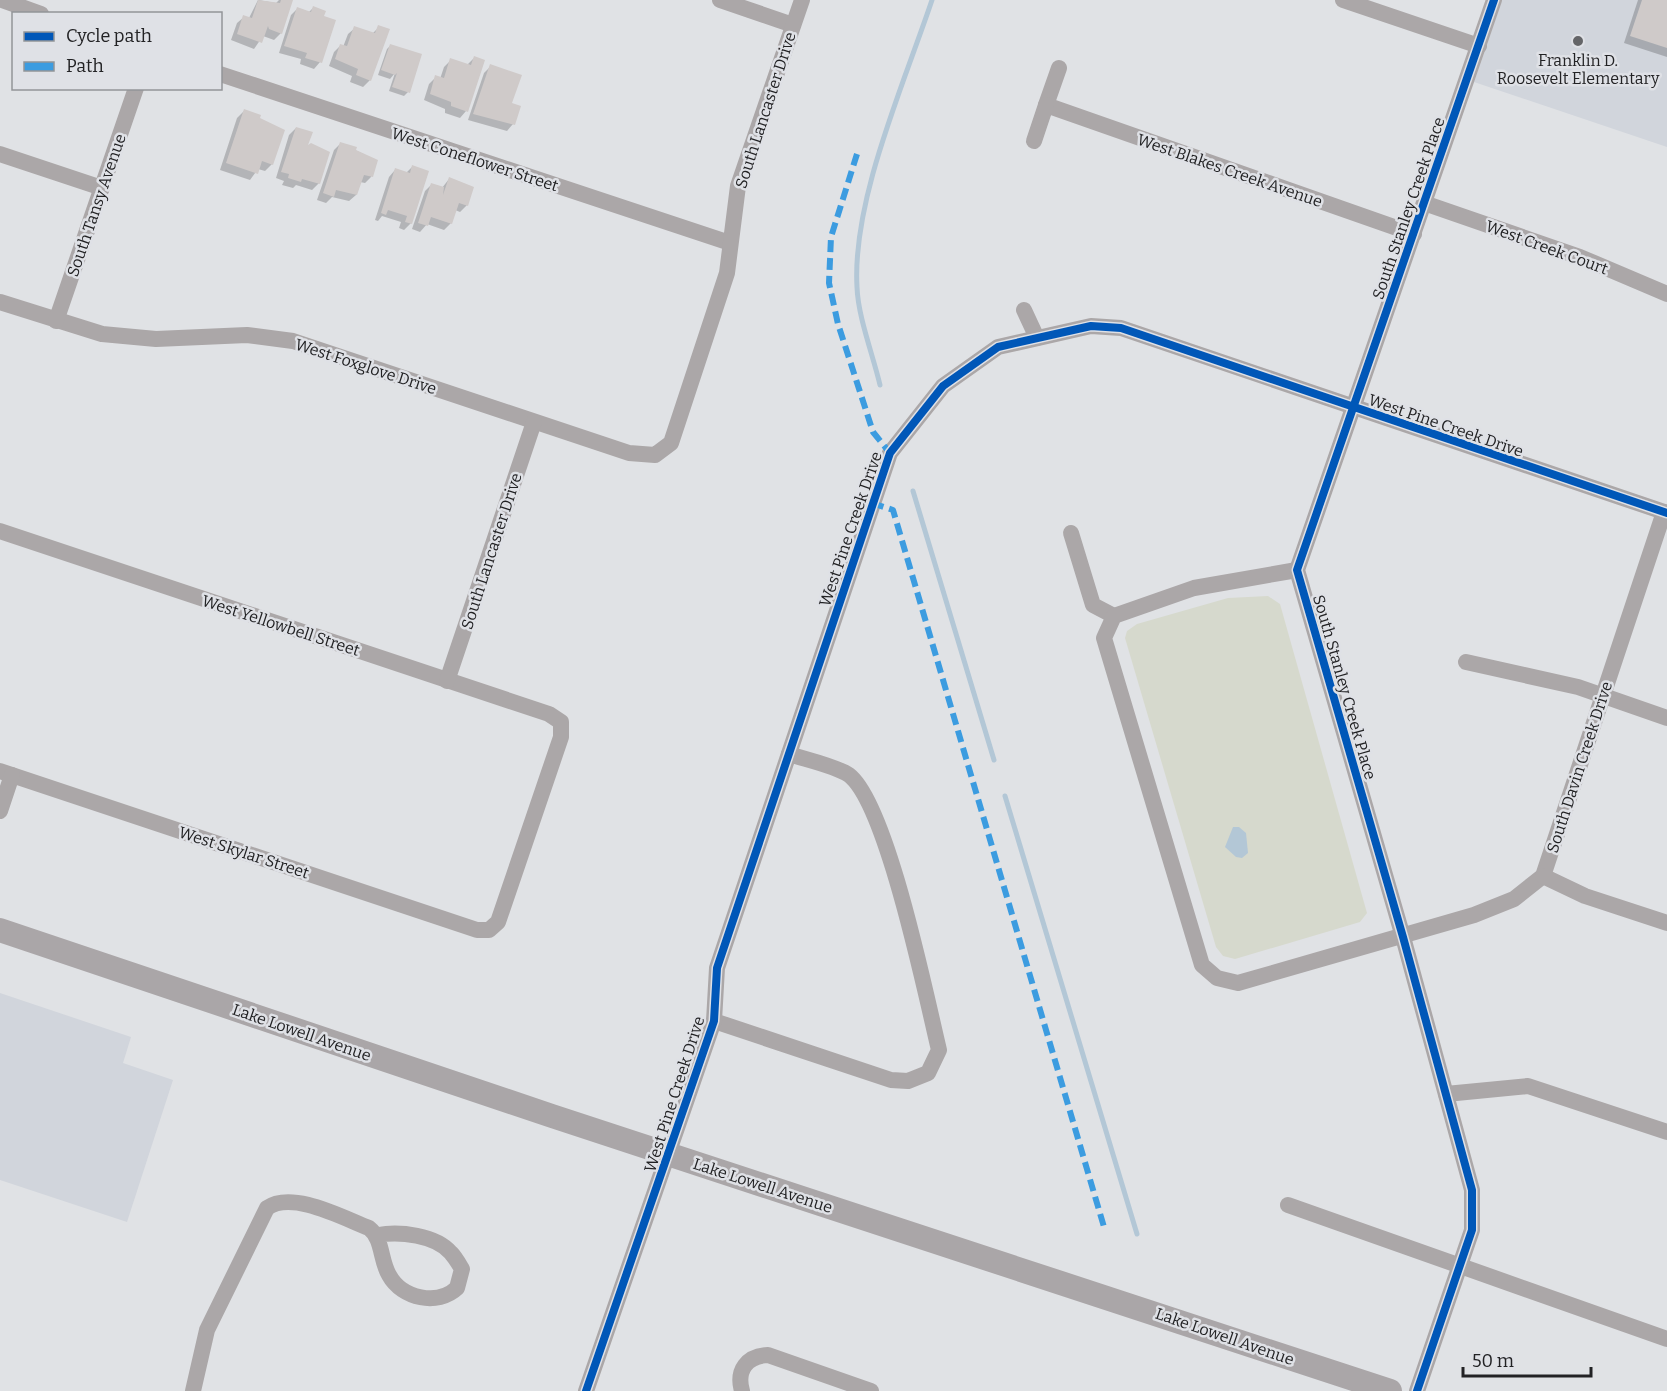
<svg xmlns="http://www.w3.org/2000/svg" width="1667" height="1391" viewBox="0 0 1667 1391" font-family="Bitter,serif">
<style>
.built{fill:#d1d5dc}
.green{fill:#d6d9cd}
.water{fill:#b3c7d6}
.shadow{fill:#0003}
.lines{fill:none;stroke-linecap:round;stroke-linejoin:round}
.stream{stroke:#b3c7d6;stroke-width:5}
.building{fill:#cfcac9}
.street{stroke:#aba7a8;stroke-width:16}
.secondary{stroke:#aaa6a8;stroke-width:24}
.quiet{stroke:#3c9ce0;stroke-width:6;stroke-dasharray:12 6;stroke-linecap:butt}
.cycleway-casing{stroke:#dfe1e6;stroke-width:11}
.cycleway{stroke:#0057b8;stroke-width:8}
.poi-dot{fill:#646568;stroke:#dfe1e6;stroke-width:2}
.labels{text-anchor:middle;stroke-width:5;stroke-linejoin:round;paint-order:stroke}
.poi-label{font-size:16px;fill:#222224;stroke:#dfe1e6}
.street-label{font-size:16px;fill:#222224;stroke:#dfe1e6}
</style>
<rect width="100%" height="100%" fill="#e0e2e5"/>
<g class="built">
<path d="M1502 0H1667V147L1474 82Z"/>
<path d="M0 993 131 1037 123 1063 173 1080 127 1222 0 1180Z"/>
</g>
<path class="green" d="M1268 596 1280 604 1367 913 1360 922 1235 959 1223 956 1216 947 1125 638 1127 631 1137 624 1228 598Z"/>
<path class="water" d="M1233 827H1239L1246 833 1248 853 1242 858 1236 857 1225 847Z"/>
<g class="shadow">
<path d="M258 0 276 3 279 0H292L281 33 274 40 263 36 254 49 231 40 237 23 244 17 249 18Z"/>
<path d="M1638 0H1667V57L1624 43Z"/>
<path d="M298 8 309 12 313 8 320 62 314 69 300 64 301 59 279 53 291 15Z"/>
<path d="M379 27 370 80 363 87 350 82 352 76 329 66 334 52 340 46 343 47 348 34 355 28 372 34Z"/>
<path d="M391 45 408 92 404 96 389 91 395 73 390 79 378 75 387 49Z"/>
<path d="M474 58 466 111 460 118 445 113V109L424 100 429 84 436 77 440 79 444 67 451 60 467 65Z"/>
<path d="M491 66 510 104 513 124 507 131 468 120 484 73Z"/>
<path d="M244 111 258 119 272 164 265 171 258 169 250 180 220 170 237 118Z"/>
<path d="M296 128 319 183 312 190 296 185 293 188 282 185 284 181 276 178 289 135Z"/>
<path d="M341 143 377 161 371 177 365 183 360 182 356 195 349 201 332 197 326 203 317 200 334 150Z"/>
<path d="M412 167 411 223 404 230 399 228 401 222 382 216 378 221 375 220 389 177 395 170 406 173Z"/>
<path d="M449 179 467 205 460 212 455 210 451 223 444 230 427 224 420 232 412 229 425 191 431 185 442 188Z"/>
</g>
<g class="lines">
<g class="stream">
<path d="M880 385C873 355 858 317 857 287 852 200 904 84 932 0"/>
<path d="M913 491 994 760"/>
<path d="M1005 796 1137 1234"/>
</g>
</g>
<g class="building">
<path d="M258 0 280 3 281 0H293L282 34 269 29 268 26 262 43 237 34 243 15 252 18Z"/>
<path d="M1642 0H1667V48L1630 36Z"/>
<path d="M313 6 326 11 324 16 336 20 322 63 305 58 307 53 284 46 297 7 311 12Z"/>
<path d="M378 25 390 29 371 81 356 75 358 69 335 59 340 44 347 46 354 26 375 33Z"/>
<path d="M390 44 422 54 410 93 392 87 397 73 395 75 381 70Z"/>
<path d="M474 56 485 60 468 112 451 106V102L430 94 435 75 444 78 450 58 471 65Z"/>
<path d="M490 64 522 75 512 103 521 106 515 125 473 114Z"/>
<path d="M244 109 261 115 260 118 285 130 273 165 262 161 258 174 226 163Z"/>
<path d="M296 127 313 132 308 145 311 143 330 152 320 184 302 179 301 182 288 178 289 174 281 172Z"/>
<path d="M340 142 357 147 356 150 378 160 373 177 364 175 357 195 336 190 334 197 323 193Z"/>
<path d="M412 165 429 171 412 224 405 222 407 216 388 210 386 215 381 213 395 168 410 173Z"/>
<path d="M449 177 474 187 468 206 459 203 452 224 431 217 428 226 418 223 431 183 444 187 443 195Z"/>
</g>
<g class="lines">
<g class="street">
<path d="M2 0 41 14"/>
<path d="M720 0 793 25"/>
<path d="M1343 0 1479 46"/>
<path d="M1059 68 1046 105 1414 234"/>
<path d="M220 74 730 243"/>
<path d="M1034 141 1046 105"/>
<path d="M0 154 102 188"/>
<path d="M1424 203 1580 257 1667 294"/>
<path d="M0 302 102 334 156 339 247 335 293 341 629 453 655 455 671 443 727 273 738 186 802 0"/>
<path d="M1024 310 1037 338"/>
<path d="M56 321 136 88"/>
<path d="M0 531 549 714 561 722V737L498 922 489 930H477L0 771"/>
<path d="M1071 533 1093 605 1114 616"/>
<path d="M1297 570 1194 588 1114 616 1104 638 1202 965 1217 978 1238 983 1474 915 1514 899 1543 876 1664 512"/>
<path d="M1466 662 1578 687 1667 718"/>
<path d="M447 681 534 422"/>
<path d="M0 811 12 775"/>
<path d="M1543 876 1585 896 1667 923"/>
<path d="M714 1021 891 1080 908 1081 928 1073 939 1050C926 996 887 804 849 775 836 766 804 759 789 754"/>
<path d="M1446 1094 1528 1086 1667 1132"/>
<path d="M1288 1205 1667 1339"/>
<path d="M193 1391 207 1330 267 1208C292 1190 343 1218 369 1228 383 1239 380 1260 389 1275 402 1299 438 1306 457 1288L462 1269C459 1264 455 1257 451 1253 436 1235 399 1231 378 1235"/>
<path d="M586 1391 714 1021 717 968 890 453 943 386 998 347 1091 326 1121 328 1667 513"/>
<path d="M742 1391C736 1370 747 1356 768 1355L871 1391"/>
<path d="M1417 1391 1472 1230V1190L1403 937 1297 570 1494 0"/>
</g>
<path class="secondary" d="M0 930 552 1116 1390 1391"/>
<g class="quiet">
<path d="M857 154 831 237 829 283 838 324 873 432 890 453"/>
<path d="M872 503 893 510 1104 1227"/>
</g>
<defs>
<g id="cycleway">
<path d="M586 1391 714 1021 717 968 890 453 943 386 998 347 1091 326 1121 328 1667 513"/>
<path d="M1417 1391 1472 1230V1190L1403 937 1297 570 1494 0"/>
</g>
</defs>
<use href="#cycleway" class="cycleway-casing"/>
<use href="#cycleway" class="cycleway"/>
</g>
<circle class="poi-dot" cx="1578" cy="41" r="6"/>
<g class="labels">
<g class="poi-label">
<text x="1578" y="66">Franklin D.<tspan x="1578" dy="18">Roosevelt Elementary</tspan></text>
</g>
<g class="street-label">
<text transform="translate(765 110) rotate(-72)" y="6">South Lancaster Drive</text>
<text transform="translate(475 159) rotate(18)" y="6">West Coneflower Street</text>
<text transform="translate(1230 170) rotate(19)" y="6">West Blakes Creek Avenue</text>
<text transform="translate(96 205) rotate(-71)" y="6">South Tansy Avenue</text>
<text transform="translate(1408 208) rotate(-71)" y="6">South Stanley Creek Place</text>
<text transform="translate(1547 247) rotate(20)" y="6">West Creek Court</text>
<text transform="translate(366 366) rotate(18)" y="6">West Foxglove Drive</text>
<text transform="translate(1446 425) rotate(19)" y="6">West Pine Creek Drive</text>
<text transform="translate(850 529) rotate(-71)" y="6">West Pine Creek Drive</text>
<text transform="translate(491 551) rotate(-72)" y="6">South Lancaster Drive</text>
<text transform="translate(281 625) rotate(18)" y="6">West Yellowbell Street</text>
<text transform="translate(1345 687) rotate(74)" y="6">South Stanley Creek Place</text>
<text transform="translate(1579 767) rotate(-72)" y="6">South Davin Creek Drive</text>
<text transform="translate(244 852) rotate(18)" y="6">West Skylar Street</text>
<text transform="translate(302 1032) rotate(19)" y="6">Lake Lowell Avenue</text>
<text transform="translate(674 1094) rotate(-72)" y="6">West Pine Creek Drive</text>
<text transform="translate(763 1185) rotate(18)" y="6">Lake Lowell Avenue</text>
<text transform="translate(1225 1336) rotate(19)" y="6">Lake Lowell Avenue</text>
</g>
</g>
<rect x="12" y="12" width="210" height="78" fill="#dfe1e6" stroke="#939598" stroke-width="1.5"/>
<rect x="24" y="32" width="30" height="9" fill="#0057b8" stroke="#939598" stroke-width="1.5"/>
<text x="66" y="42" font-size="18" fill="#222224">Cycle path</text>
<rect x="24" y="62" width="30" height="9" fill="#3c9ce0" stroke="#939598" stroke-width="1.5"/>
<text x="66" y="72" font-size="18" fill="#222224">Path</text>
<path d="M1463 1367v9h128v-9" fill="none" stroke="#222224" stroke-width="3"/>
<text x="1472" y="1367" font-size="18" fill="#222224" stroke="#dfe1e6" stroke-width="4.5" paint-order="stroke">50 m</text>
</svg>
